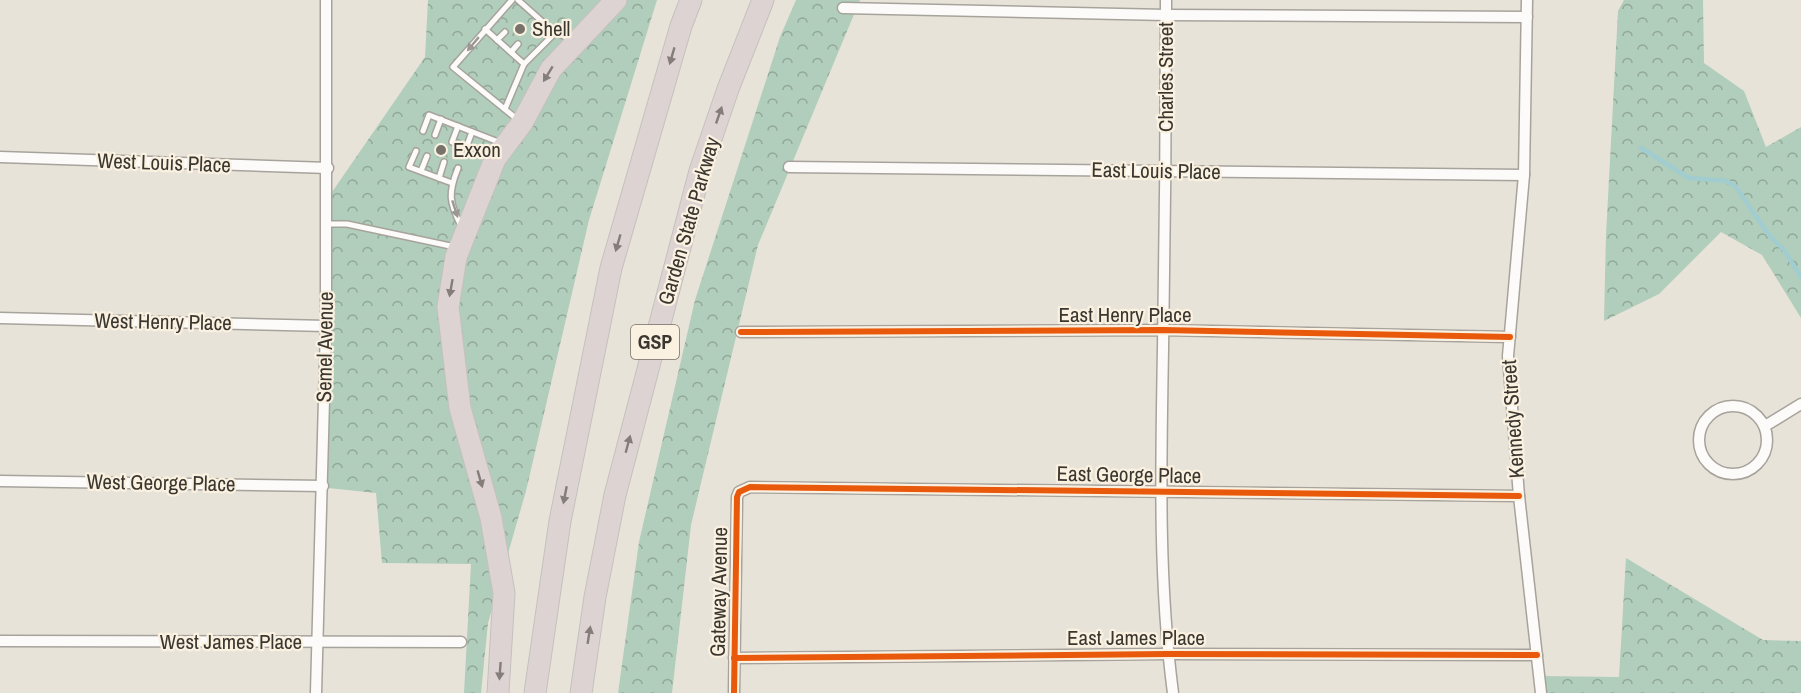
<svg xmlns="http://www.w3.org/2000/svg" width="1801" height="693" viewBox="0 0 1801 693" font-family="'Archivo Narrow',sans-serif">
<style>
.forest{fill:url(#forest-crowns)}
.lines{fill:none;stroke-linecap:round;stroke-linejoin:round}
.stream{stroke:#a1cdd0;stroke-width:4.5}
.lane-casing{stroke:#a7a39c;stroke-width:8}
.street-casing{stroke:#a7a39c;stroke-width:13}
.highway-casing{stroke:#c4c1bd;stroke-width:23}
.lane{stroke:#fcfbf9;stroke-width:5}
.street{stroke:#fcfbf9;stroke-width:10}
.highway{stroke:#ded3d3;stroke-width:21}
.cycleway-casing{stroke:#fbf1e0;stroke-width:10}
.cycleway{stroke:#e8590c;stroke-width:6}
.oneway{fill:#9b9894}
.oneway2{fill:#847d79}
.poi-dot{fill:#77736b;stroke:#fbf1e0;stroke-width:2}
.labels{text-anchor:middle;stroke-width:4.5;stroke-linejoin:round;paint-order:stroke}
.shield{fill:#fbf1e0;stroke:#746e65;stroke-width:1.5}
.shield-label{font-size:20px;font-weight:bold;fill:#3a3630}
.poi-label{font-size:21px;fill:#3a3630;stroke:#fbf1e0;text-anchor:start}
.street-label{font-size:21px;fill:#3a3630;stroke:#fbf1e0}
</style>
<defs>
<pattern id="forest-crowns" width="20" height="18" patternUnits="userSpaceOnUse" patternTransform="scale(1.5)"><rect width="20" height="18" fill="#b1cdbb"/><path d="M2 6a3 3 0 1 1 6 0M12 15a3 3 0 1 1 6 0" fill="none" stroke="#91a798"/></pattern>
</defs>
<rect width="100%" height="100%" fill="#e8e3d9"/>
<g class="forest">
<path d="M428 0H657L589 220 526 491 488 623 481 693H464L471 564 382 563 376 493 328 488 330 195 425 57Z"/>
<path d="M796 0H860L758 245 691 525 672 693H618L639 542 695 300 780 37Z"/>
<path d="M1624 0H1703L1704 63 1744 91 1766 147 1801 127V318L1762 255 1721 232 1659 294 1604 321 1606 235 1618 11Z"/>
<path d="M1626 558 1763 640 1801 641V693H1545L1542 676 1619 677Z"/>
</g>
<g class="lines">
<path class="stream" d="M1641 148 1689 178 1727 181 1736 187 1768 234 1784 250 1801 277"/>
<defs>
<g id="lane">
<path d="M512 0 453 67 518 120"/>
<path d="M518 0 555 33 572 39"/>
<path d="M485 29 524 64"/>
<path d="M497 40 505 32"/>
<path d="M511 52 518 44"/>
<path d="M505 109 524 64 555 33"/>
<path d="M423 131 429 115 501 143"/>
<path d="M435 135 441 119"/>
<path d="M452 142 458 126"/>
<path d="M466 148 472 132"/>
<path d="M416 151 409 167 452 183"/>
<path d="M458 168C448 193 449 202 461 226"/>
<path d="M421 171 427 156"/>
<path d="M439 178 444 162"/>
<path d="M327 224H347L455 247"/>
</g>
<g id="street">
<path d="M1166 0C1166 116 1165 233 1163 349 1161 464 1158 579 1173 693"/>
<path d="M1527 0 1524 175 1508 356 1519 496 1541 693"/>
<path d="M843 8 1166 15 1527 17"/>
<path d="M0 157 328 168"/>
<path d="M789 167 1524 175"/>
<path d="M0 318 326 326"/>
<path d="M741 332 1163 330 1510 337"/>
<circle cx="1733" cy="440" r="34"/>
<path d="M1765 426 1801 404"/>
<path d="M0 481 323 486"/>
<path d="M0 641 461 642"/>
<path d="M734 658 1168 654 1537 655"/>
<path d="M316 693 326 326V0"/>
<path d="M734 693 737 497 739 492 750 487 1519 496"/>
</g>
<g id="highway">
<path d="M498 693 504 593 491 518 460 408 448 307 456 257 495 159 522 123 551 69 616 0"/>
<path d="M535 693 560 521 611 268 681 26 691 0"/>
<path d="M581 693 595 597 615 495 700 171 728 89 763 0"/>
</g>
</defs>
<use href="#lane" class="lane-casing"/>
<use href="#street" class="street-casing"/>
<use href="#highway" class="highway-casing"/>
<use href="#lane" class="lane"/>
<use href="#street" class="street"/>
<use href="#highway" class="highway"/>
<defs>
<g id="cycleway">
<path d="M741 332 1163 330 1510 337"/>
<path d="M734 658 1168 654 1537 655"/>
<path d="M734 693 737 497 739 492 750 487 1519 496"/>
</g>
</defs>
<use href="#cycleway" class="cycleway-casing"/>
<use href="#cycleway" class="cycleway"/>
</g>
<defs><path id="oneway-solid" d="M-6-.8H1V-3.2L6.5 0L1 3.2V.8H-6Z" transform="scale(1.5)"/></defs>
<g class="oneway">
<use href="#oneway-solid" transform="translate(473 44) rotate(130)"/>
<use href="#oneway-solid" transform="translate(455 209) rotate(72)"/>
</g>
<g class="oneway2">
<use href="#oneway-solid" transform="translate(672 56) rotate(106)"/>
<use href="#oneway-solid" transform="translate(548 74) rotate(121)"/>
<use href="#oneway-solid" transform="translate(719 115) rotate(-71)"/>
<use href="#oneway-solid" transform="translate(618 243) rotate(106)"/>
<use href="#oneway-solid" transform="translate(451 288) rotate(100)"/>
<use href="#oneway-solid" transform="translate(628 444) rotate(-75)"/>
<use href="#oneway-solid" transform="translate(480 479) rotate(74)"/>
<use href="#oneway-solid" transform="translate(565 495) rotate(101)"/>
<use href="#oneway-solid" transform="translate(589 635) rotate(-81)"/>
<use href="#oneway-solid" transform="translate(500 671) rotate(94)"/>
</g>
<g class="poi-dot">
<circle cx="520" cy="29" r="6"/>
<circle cx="441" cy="150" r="6"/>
</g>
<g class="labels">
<rect class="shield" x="631" y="325" width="48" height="34" rx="4.5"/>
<g class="shield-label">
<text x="655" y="349">GSP</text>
</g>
<g class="poi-label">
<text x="532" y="36">Shell</text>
<text x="453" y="157">Exxon</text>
</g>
<g class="street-label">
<text transform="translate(1166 77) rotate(-90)" y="7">Charles Street</text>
<text transform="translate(164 163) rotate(2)" y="7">West Louis Place</text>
<text transform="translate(1156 171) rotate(1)" y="7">East Louis Place</text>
<text transform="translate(689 221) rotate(-74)" y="7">Garden State Parkway</text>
<text x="1125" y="322">East Henry Place</text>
<text transform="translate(163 322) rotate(1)" y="7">West Henry Place</text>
<text transform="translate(325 347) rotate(-89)" y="7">Semel Avenue</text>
<text transform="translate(1513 419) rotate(-94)" y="7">Kennedy Street</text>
<text transform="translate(1129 475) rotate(1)" y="7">East George Place</text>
<text transform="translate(161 483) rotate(1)" y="7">West George Place</text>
<text transform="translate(719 592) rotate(-89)" y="7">Gateway Avenue</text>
<text x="1136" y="645">East James Place</text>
<text x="231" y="649">West James Place</text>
</g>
</g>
</svg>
